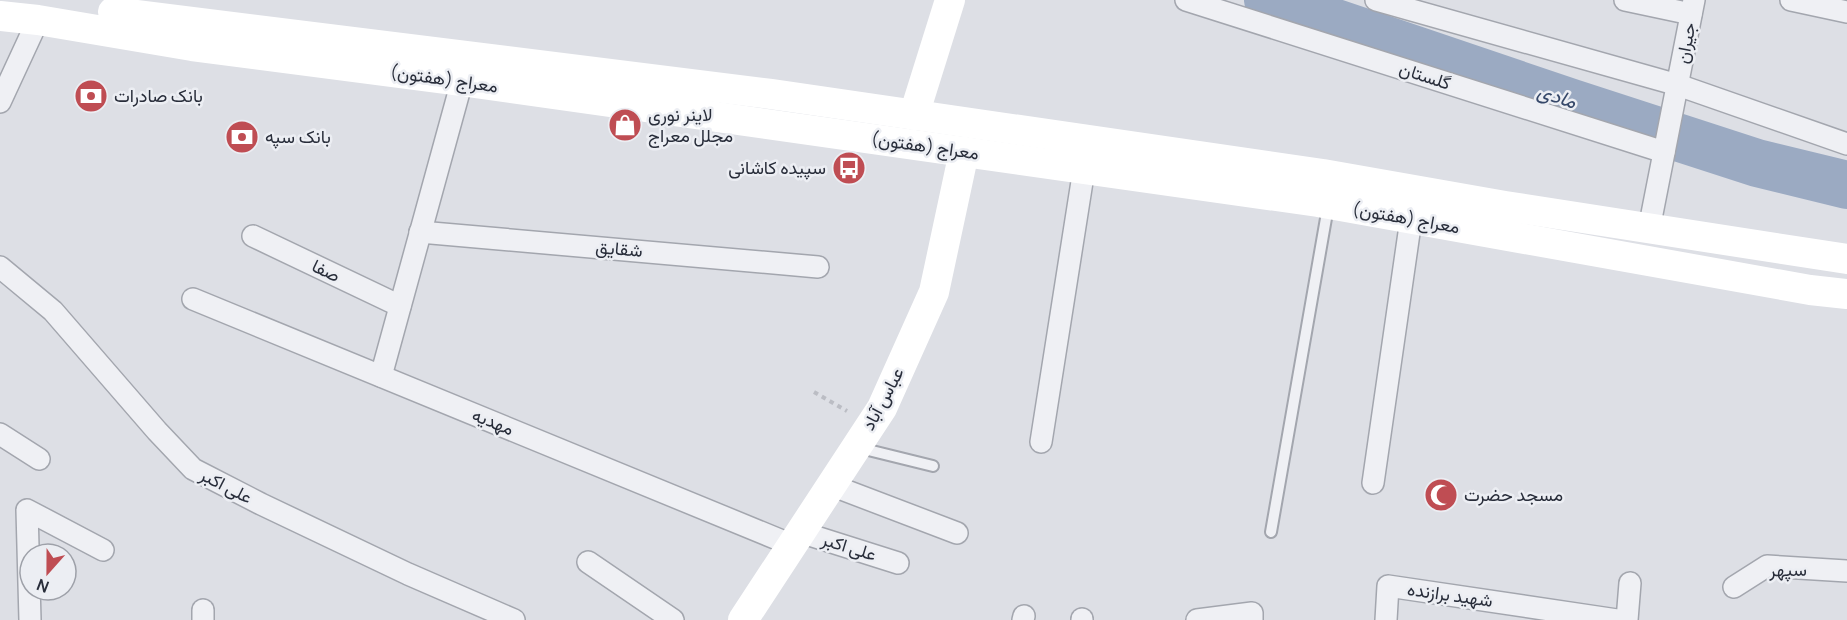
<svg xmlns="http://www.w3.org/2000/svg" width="1847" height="620" viewBox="0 0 1847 620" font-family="Manrope,Vazirmatn,sans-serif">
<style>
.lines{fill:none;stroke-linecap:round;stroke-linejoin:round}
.river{stroke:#9baac2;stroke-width:48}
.lane-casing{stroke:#a3a6ae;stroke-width:14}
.street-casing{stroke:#a3a6ae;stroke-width:24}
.path{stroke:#bbbdc4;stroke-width:4;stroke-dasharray:4.5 4.5;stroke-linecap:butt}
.lane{stroke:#eff0f4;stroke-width:10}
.street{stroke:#eff0f4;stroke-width:21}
.secondary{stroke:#fff;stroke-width:30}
.labels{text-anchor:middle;stroke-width:5;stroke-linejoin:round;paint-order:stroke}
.street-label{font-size:18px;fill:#282d3a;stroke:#eceef3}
.poi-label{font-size:18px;fill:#282d3a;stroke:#eceef3;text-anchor:start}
.water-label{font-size:20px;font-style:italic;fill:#364869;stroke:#eceef3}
</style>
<rect width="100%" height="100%" fill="#dddfe5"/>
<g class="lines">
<path class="river" d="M1268 0 1572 103 1757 163 1847 185"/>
<defs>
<g id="lane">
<path d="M860 448 933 466"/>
<path d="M1271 532 1328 207"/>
</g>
<g id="street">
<path d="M1186 0 1664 152"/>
<path d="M1376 0 1678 85 1847 144"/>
<path d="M1625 0 1691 14"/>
<path d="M1791 0 1847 12"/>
<path d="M0 102 38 20"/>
<path d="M1649 229 1694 0"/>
<path d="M420 232 818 267"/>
<path d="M253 236 400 306"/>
<path d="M0 267 53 311 157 431 193 469 261 504 408 574 514 620"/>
<path d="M193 299 792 545"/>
<path d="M381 376 462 81"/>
<path d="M0 434 39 459"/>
<path d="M1041 442 1084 169"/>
<path d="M1373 483 1411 219"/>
<path d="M831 485 957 533"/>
<path d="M800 532 898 563"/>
<path d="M588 562 673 620"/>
<path d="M1734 587 1767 566 1847 571"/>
<path d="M203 610V620"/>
<path d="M30 620 27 510 103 550"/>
<path d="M1023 620 1024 616"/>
<path d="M1082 620V619"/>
<path d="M1197 620 1252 613V620"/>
<path d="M1386 620 1388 586 1617 620"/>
<path d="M1627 620 1630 583"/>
</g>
</defs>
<use href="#lane" class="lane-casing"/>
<use href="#street" class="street-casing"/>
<path class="path" d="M814 392 847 411"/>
<use href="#lane" class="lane"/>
<use href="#street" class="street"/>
<g class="secondary">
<path d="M113 12 771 94 1323 174 1505 206 1847 259"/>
<path d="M0 16 38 20 192 46 462 81 1318 202 1810 290 1847 294"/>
<path d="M914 115 950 0"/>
<path d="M743 620 882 408 934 292 964 152"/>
</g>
</g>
<defs>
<symbol id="bank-disc" viewBox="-11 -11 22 22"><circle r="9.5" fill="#bf4d53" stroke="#eceef3"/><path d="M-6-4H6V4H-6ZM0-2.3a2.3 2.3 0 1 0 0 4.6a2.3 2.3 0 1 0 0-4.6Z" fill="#fff"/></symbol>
<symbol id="shop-disc" viewBox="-11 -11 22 22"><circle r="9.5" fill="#bf4d53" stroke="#eceef3"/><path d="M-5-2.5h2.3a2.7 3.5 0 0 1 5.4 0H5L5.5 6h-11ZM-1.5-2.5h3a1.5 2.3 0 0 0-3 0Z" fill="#fff"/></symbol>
<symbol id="bus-disc" viewBox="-11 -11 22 22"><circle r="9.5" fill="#bf4d53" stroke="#eceef3"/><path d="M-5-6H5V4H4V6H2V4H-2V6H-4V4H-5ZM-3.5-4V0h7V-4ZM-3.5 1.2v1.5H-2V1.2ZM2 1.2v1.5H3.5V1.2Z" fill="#fff"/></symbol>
<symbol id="mosque-disc" viewBox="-11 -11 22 22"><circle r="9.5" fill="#bf4d53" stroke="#eceef3"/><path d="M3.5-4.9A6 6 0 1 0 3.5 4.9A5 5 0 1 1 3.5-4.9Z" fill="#fff"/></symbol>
</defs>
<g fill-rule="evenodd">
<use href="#bank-disc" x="72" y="77" width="38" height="38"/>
<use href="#shop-disc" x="606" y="106" width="38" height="38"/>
<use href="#bank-disc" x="223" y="118" width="38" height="38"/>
<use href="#bus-disc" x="830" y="149" width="38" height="38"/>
<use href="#mosque-disc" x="1422" y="476" width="38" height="38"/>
</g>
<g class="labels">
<g class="street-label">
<text transform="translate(1686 43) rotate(-79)" y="6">جیران</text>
<text transform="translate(1425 76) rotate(18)" y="6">گلستان</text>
<text transform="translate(444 79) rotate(8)" y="6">معراج (هفتون)</text>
<text transform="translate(925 146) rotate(8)" y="6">معراج (هفتون)</text>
<text transform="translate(1406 218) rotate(10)" y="6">معراج (هفتون)</text>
<text transform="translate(619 249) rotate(5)" y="6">شقایق</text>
<text transform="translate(326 271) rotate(26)" y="6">صفا</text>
<text transform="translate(883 399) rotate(-62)" y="6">عباس آباد</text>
<text transform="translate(493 422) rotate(22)" y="6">مهدیه</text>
<text transform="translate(226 486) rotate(27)" y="6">علی اکبر</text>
<text transform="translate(849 547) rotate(17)" y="6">علی اکبر</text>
<text transform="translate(1788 570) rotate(-1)" y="6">سپهر</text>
<text transform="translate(1450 595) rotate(8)" y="6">شهید برازنده</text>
</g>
<g class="poi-label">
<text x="114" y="102">بانک صادرات</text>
<text x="648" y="121">لاینر نوری<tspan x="648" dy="21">مجلل معراج</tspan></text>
<text x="265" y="143">بانک سپه</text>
<text x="826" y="174" text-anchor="end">سپیده کاشانی</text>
<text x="1464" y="501">مسجد حضرت</text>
</g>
<g class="water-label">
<text transform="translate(1557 96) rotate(18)" y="7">مادی</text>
</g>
</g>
<g transform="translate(48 572) rotate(201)"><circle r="28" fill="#eceef3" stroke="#9ea1a9" stroke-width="1.5"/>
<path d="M0-4.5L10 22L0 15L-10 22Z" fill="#bf4d53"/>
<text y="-9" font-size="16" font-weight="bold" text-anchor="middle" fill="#282d3a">N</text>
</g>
</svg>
